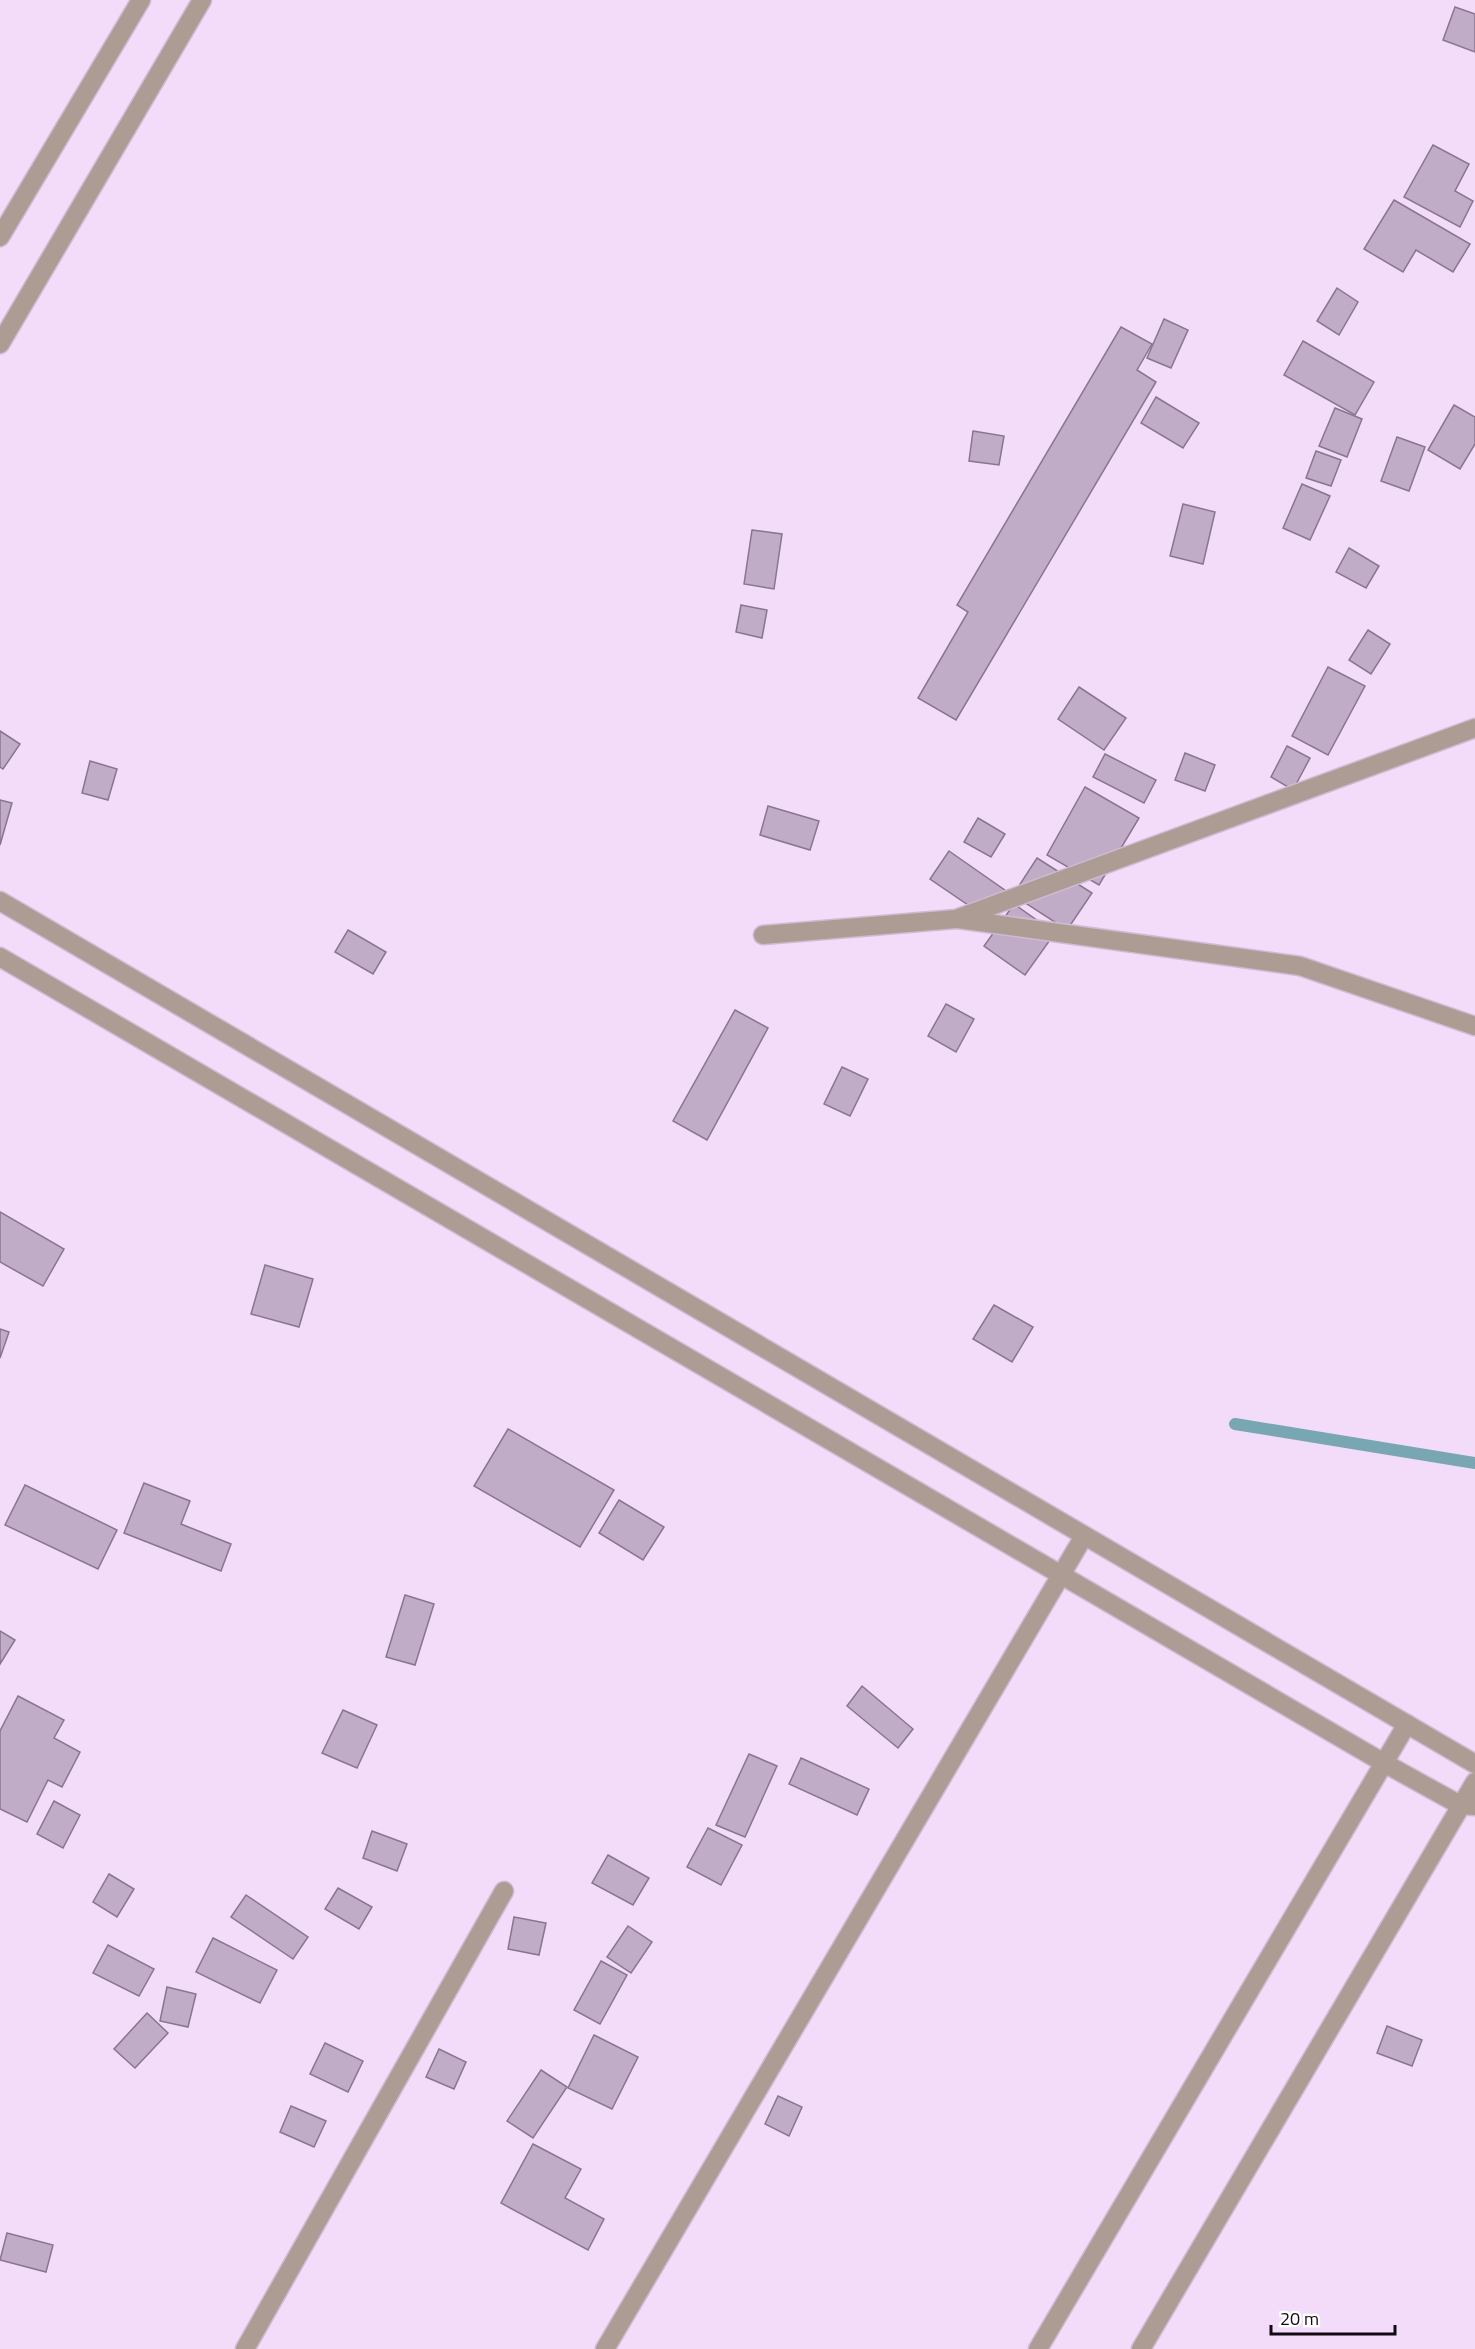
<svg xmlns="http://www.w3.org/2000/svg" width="1475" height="2349" viewBox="0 0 1475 2349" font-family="'Titillium Web',sans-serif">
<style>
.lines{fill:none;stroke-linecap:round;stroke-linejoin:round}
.stream{stroke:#78a7b3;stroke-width:12}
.building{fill:#c1acc8;stroke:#897590;stroke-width:1.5}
.minor-casing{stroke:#cfbad4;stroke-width:21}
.minor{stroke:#ad9c93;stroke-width:18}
</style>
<rect width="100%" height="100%" fill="#f3dcf9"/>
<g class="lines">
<path class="stream" d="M1235 1424 1475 1463"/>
</g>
<g class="building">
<path d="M1455 7 1475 14V52L1443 40Z"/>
<path d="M1433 145 1469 164 1455 191 1473 201 1460 227 1404 197Z"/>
<path d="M1394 200 1470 244 1453 272 1416 250 1403 272 1364 249Z"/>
<path d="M1337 288 1358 302 1339 335 1317 321Z"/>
<path d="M1164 319 1188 330 1171 368 1147 358Z"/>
<path d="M1121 327 1152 344 1137 370 1156 382 956 720 918 698 968 612 957 605Z"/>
<path d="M1303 341 1374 382 1355 415 1284 375Z"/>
<path d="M1156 397 1199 423 1183 448 1141 423Z"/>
<path d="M1454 405 1475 417V444L1460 469 1428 450Z"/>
<path d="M1335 408 1362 419 1347 457 1319 446Z"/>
<path d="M973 431 1004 436 999 465 969 461Z"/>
<path d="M1397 437 1425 447 1409 491 1381 481Z"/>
<path d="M1316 451 1341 460 1331 486 1306 478Z"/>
<path d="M1302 484 1330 496 1310 540 1283 528Z"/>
<path d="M1183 504 1215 512 1203 564 1170 556Z"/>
<path d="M752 530 782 534 774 589 744 584Z"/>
<path d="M1349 548 1379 566 1366 588 1336 572Z"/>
<path d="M741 605 767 610 762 638 736 632Z"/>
<path d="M1368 630 1390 644 1371 674 1349 660Z"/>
<path d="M1328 667 1365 686 1328 755 1292 736Z"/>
<path d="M1079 687 1126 718 1104 750 1058 719Z"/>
<path d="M0 731 20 744 3 769 0 767Z"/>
<path d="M1287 746 1310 758 1293 790 1271 777Z"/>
<path d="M1185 753 1215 765 1205 791 1175 780Z"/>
<path d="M1105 754 1156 780 1144 803 1093 777Z"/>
<path d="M90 761 117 769 108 800 82 793Z"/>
<path d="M1085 787 1139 818 1099 885 1047 855Z"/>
<path d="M0 800 12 803 0 845Z"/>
<path d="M768 806 819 821 810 850 760 835Z"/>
<path d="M978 818 1005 834 991 857 964 842Z"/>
<path d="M949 851 1009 893 990 920 930 879Z"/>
<path d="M1037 858 1092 893 1067 930 1013 895Z"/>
<path d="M1014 904 1055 933 1025 975 984 946Z"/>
<path d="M348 930 386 952 373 974 335 952Z"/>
<path d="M946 1004 974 1019 956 1052 928 1036Z"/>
<path d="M735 1010 768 1028 707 1140 673 1121Z"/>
<path d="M842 1067 868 1079 850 1116 824 1104Z"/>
<path d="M0 1212 64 1249 43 1286 0 1262Z"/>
<path d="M265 1265 313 1279 299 1327 251 1314Z"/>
<path d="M994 1305 1033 1327 1012 1362 973 1339Z"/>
<path d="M0 1329 9 1332 0 1358Z"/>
<path d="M508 1429 614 1490 580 1547 474 1486Z"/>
<path d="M144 1483 190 1501 181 1524 231 1544 221 1571 124 1533Z"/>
<path d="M25 1485 117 1530 98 1569 5 1525Z"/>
<path d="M619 1500 664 1527 643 1560 599 1533Z"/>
<path d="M405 1595 434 1604 415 1665 386 1657Z"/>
<path d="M0 1631 15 1640 0 1664Z"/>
<path d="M862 1686 913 1729 898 1748 847 1706Z"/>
<path d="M18 1696 64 1720 54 1738 80 1752 62 1787 48 1780 27 1822 0 1809V1731Z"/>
<path d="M343 1710 377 1725 357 1768 322 1753Z"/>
<path d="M749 1754 777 1766 745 1837 716 1825Z"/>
<path d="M801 1758 869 1789 857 1815 789 1784Z"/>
<path d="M54 1801 80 1815 63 1848 37 1834Z"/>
<path d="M708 1828 742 1845 721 1885 687 1867Z"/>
<path d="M372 1831 407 1844 397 1871 363 1858Z"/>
<path d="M608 1855 649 1878 633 1905 592 1883Z"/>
<path d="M109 1874 134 1889 117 1917 93 1902Z"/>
<path d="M338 1888 372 1907 359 1929 325 1909Z"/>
<path d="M246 1895 308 1937 293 1959 231 1917Z"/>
<path d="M514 1917 546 1923 539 1955 508 1949Z"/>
<path d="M628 1926 652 1942 631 1973 607 1957Z"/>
<path d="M213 1938 277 1970 260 2003 196 1972Z"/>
<path d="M108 1945 154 1969 139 1996 93 1973Z"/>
<path d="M601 1961 627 1975 600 2024 574 2010Z"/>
<path d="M167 1987 196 1994 188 2027 160 2021Z"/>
<path d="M147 2013 168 2033 135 2068 114 2049Z"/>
<path d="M1387 2026 1422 2040 1412 2066 1377 2053Z"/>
<path d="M594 2035 638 2057 612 2109 568 2088Z"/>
<path d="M325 2043 363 2061 348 2092 310 2074Z"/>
<path d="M439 2049 466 2062 454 2089 426 2077Z"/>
<path d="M541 2070 567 2087 533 2138 507 2121Z"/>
<path d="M778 2096 802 2107 789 2136 765 2124Z"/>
<path d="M291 2106 326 2121 314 2147 280 2132Z"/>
<path d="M533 2144 581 2169 565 2198 604 2219 588 2250 501 2203Z"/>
<path d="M7 2233 53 2245 46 2272 0 2260Z"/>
</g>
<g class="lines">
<defs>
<g id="minor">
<path d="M0 237 141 0"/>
<path d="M0 344 202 0"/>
<path d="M0 901 1475 1764"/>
<path d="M958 919 1300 966 1475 1026"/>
<path d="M763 935 956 919 1475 728"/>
<path d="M0 957 1384 1763 1460 1805 1475 1806"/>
<path d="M245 2349 504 1891"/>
<path d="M605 2349 1084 1536"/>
<path d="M1038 2349 1407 1724"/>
<path d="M1141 2349 1475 1782"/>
</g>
</defs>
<use href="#minor" class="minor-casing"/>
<use href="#minor" class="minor"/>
</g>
<path d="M1271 2325v9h124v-9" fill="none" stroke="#110a13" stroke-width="3"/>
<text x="1280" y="2325" font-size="18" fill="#110a13" stroke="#ffffff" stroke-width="4.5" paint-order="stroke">20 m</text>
</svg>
